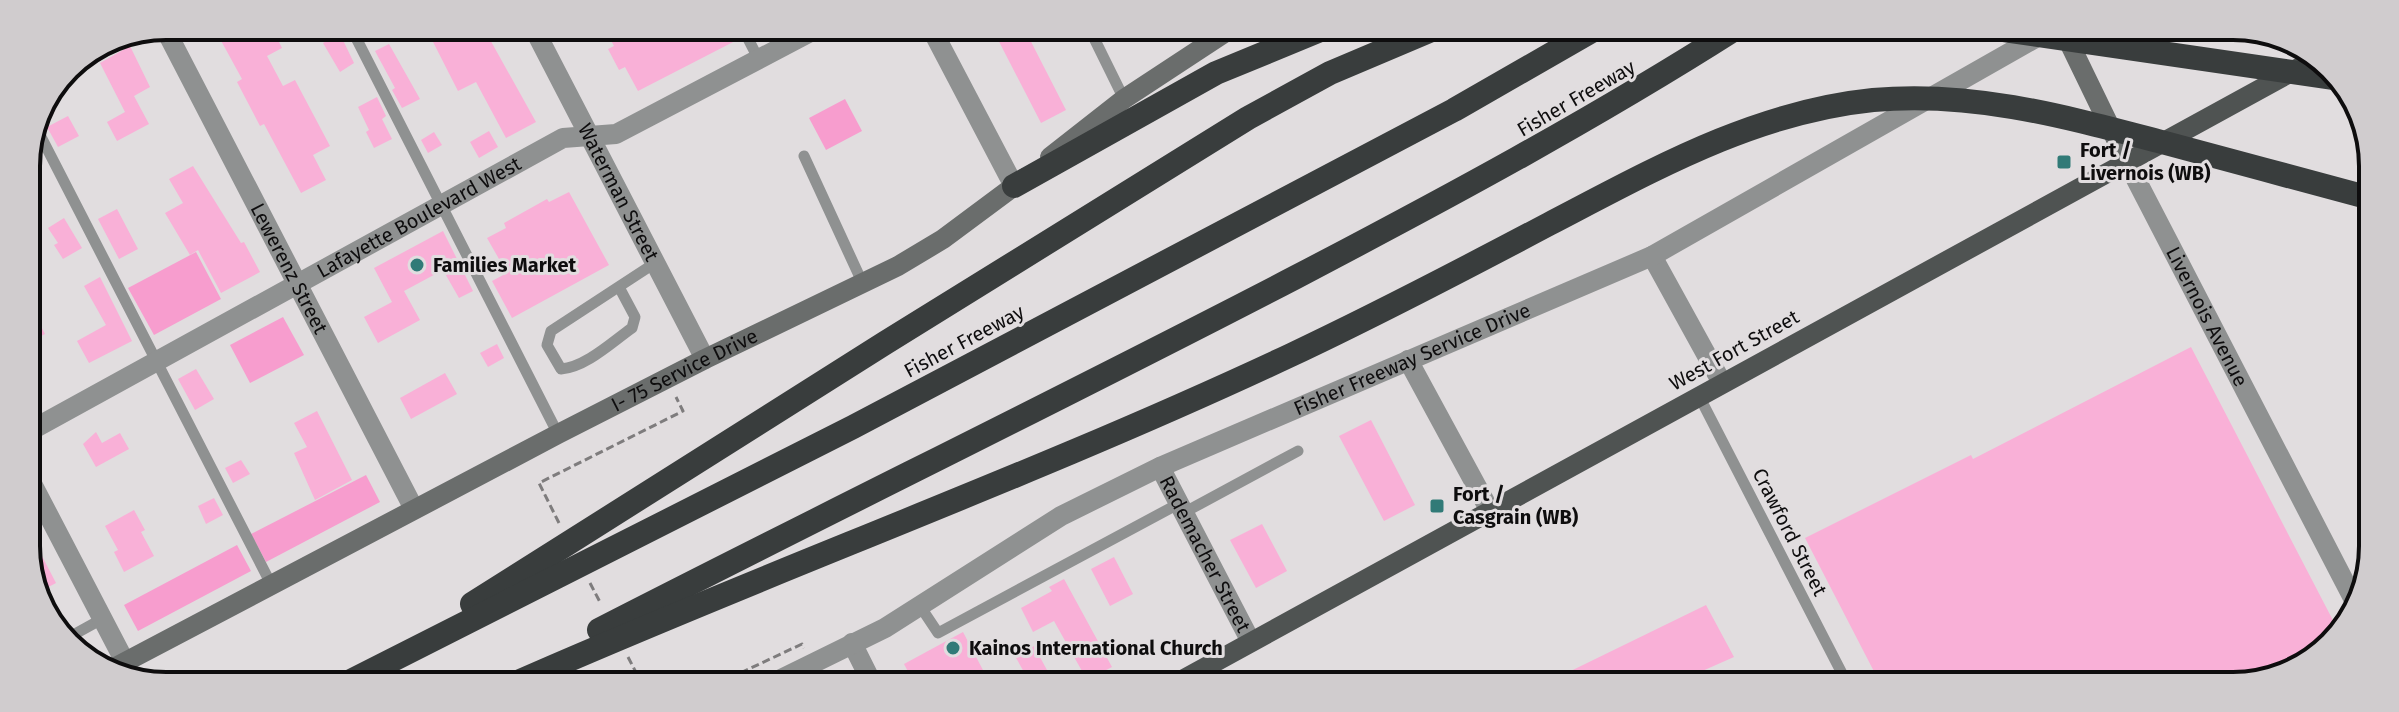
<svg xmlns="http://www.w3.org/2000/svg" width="2399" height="712" viewBox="0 0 2399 712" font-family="'Fira Sans',sans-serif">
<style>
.green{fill:#f79dce}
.building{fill:#f9b0d7}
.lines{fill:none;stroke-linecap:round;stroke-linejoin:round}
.path{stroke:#7e7c7d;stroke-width:3;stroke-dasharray:8 4;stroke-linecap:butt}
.service{stroke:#8f9191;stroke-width:11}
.minor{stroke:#8f9191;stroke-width:20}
.secondary{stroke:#6a6d6c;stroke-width:20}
.primary{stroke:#4f5352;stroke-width:20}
.motorway{stroke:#393d3d;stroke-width:24}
.poi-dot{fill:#317a77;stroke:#e1dddf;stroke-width:3}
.labels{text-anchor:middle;stroke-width:6;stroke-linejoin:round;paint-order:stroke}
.street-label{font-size:20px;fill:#0e0d0e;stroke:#e1dddf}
.poi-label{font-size:20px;font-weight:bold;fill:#0e0d0e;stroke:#e1dddf;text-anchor:start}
.rim{fill:none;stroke:#0e0d0e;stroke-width:4}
</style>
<rect width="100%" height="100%" fill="#e1dddf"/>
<g class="green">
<path d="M845 99 862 131 826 150 809 118Z"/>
<path d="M196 252 221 299 154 335 128 288Z"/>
<path d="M283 317 304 355 250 383 230 345Z"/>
<path d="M366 475 380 502 266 562 251 534Z"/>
<path d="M237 545 251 571 138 631 124 605Z"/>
</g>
<g class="building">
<path d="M213 26H245L254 42 274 32 282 48 267 56 283 86 295 80 330 146 313 155 326 180 301 193 264 124 260 126 237 82 242 79Z"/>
<path d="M447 27H483L536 122 506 138 476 82 458 91 430 36Z"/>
<path d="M604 27H734L739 39 638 91 625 67 619 70 608 49 614 46Z"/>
<path d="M992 28H1024L1066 110 1041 123Z"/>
<path d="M340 34 354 63 340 72 323 43Z"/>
<path d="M389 44 420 99 402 108 392 90 395 88 375 51Z"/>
<path d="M130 46 150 87 134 96 149 124 117 141 107 122 125 112 100 63Z"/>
<path d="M377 97 386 116 382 119 392 139 374 148 366 132 369 130 358 107Z"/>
<path d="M68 116 79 136 58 147 47 127Z"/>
<path d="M489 131 498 147 479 158 470 142Z"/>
<path d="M434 132 442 145 428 153 421 140Z"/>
<path d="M193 166 241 243 244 242 260 272 221 293 198 250 190 255 165 213 183 203 169 179Z"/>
<path d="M569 192 609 265 512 318 492 281 507 273 487 238 506 228 504 223 547 199 549 202Z"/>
<path d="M117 209 138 249 119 259 98 219Z"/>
<path d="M64 218 82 248 63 259 54 245 58 243 48 228Z"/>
<path d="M443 231 473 291 459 298 443 270 404 291 420 320 378 343 364 317 392 302 374 268Z"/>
<path d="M100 277 132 341 89 363 77 341 106 325 84 286Z"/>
<path d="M27 300 45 334 27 343Z"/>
<path d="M497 344 504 358 488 367 480 353Z"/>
<path d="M2191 347 2338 630 2325 651 2241 686 1881 685 1805 538 1971 455 1973 459Z"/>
<path d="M196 369 214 399 195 410 178 379Z"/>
<path d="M445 373 457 394 411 419 400 398Z"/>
<path d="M317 411 352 480 315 500 294 453 307 447 294 423Z"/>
<path d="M1371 420 1415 505 1384 521 1339 436Z"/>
<path d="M96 432 102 443 120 433 129 449 96 467 83 444Z"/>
<path d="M241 460 250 474 233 483 225 468Z"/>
<path d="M214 498 223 515 206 524 198 506Z"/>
<path d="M134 510 145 530 141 532 154 556 124 572 114 552 118 550 105 526Z"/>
<path d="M1262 524 1287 571 1256 588 1230 540Z"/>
<path d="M29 531 56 583 39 592 29 573Z"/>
<path d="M1114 557 1133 594 1110 606 1091 569Z"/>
<path d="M1064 579 1112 667 1087 680 1054 621 1033 632 1021 608 1052 591 1049 587Z"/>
<path d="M1706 605 1734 657 1691 676 1696 685 1544 684Z"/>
<path d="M963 632 984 672 964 683H914L904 664Z"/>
<path d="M1034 646 1054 683H1030L1015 656Z"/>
</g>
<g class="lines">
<g class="path">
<path d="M559 523 539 483 683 411 676 397"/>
<path d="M590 583 601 604"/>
<path d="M628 657 641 682"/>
<path d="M719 683 802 644 804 648"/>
</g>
<g class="service">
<path d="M350 26 558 434"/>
<path d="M742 27 759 60"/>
<path d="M1089 28 1124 99"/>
<path d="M38 131 271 584"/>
<path d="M804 156 863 284"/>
<path d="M619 287 635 317 632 328C612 342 586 367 561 369L547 345 551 331 655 263"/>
<path d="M1699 396 1848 685"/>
<path d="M1185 512 1298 451"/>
<path d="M920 606 938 633 1180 503"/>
<path d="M64 640 102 619"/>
</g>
<g class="minor">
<path id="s1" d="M164 27 414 509"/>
<path id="s2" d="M533 27 705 359"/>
<path d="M931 28 1014 186"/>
<path id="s3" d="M2127 162 2355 602"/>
<path d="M1652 256 1722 383"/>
<path d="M1408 360 1490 511"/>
<path id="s4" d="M28 432 563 138 616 134 820 27"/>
<path id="s5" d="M1160 467 1251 642"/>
<path d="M28 476 125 662"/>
<path d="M852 643 872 683"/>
<path id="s6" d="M773 683 885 628 1061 516 1160 467 1652 256 2046 32"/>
</g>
<g class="secondary">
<path d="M2063 30 2127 162"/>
<path d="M1050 157 1124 99 1232 28"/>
<path id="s7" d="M110 670 558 434 705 359 898 266 943 239 1025 178"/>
</g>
<path class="primary" d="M1175 684 2315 59"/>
<g class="motorway">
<path d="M2004 30 2341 79"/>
<path d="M1014 186 1216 73 1323 29"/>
<path d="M472 604 885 343 1248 118 1330 73 1434 29"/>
<path d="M599 630C831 511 1065 397 1296 277 1445 199 1592 120 1735 29"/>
<path d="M349 682 853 427 1454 110 1595 29"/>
<path d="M518 682C774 569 1038 474 1291 355 1378 314 1464 269 1549 224 1653 170 1754 112 1873 100 1972 91 2063 116 2158 141 2229 160 2299 179 2370 198"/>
</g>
</g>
<g class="poi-dot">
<rect x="2056" y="154" width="16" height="16" rx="4"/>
<circle cx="417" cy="265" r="8"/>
<rect x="1429" y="498" width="16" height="16" rx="4"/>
<circle cx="953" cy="648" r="8"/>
</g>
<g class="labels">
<g class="street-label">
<text transform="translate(1576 98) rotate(-30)" y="7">Fisher Freeway</text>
<text dy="7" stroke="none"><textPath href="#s2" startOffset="186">Waterman Street</textPath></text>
<text dy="7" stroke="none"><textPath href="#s4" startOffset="446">Lafayette Boulevard West</textPath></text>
<text dy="7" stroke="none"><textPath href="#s1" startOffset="272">Lewerenz Street</textPath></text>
<text dy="7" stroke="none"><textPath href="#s3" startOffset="174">Livernois Avenue</textPath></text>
<text transform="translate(964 341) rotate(-28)" y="7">Fisher Freeway</text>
<text transform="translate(1734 350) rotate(-29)" y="7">West Fort Street</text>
<text dy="7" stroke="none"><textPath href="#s6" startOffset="718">Fisher Freeway Service Drive</textPath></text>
<text dy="7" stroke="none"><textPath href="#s7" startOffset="648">I- 75 Service Drive</textPath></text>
<text transform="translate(1790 532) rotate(63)" y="7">Crawford Street</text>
<text dy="7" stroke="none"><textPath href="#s5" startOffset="98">Rademacher Street</textPath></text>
</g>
<g class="poi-label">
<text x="2080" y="157">Fort /<tspan x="2080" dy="23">Livernois (WB)</tspan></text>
<text x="433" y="272">Families Market</text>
<text x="1453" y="501">Fort /<tspan x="1453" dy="23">Casgrain (WB)</tspan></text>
<text x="969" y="655">Kainos International Church</text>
</g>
</g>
<path d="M0 0H2399V712H0ZM166 40H2233A126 126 0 0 1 2359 166V546A126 126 0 0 1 2233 672H166A126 126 0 0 1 40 546V166A126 126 0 0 1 166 40Z" fill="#d0ccce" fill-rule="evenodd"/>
<path class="rim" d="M166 40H2233A126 126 0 0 1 2359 166V546A126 126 0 0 1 2233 672H166A126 126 0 0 1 40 546V166A126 126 0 0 1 166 40Z"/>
</svg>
